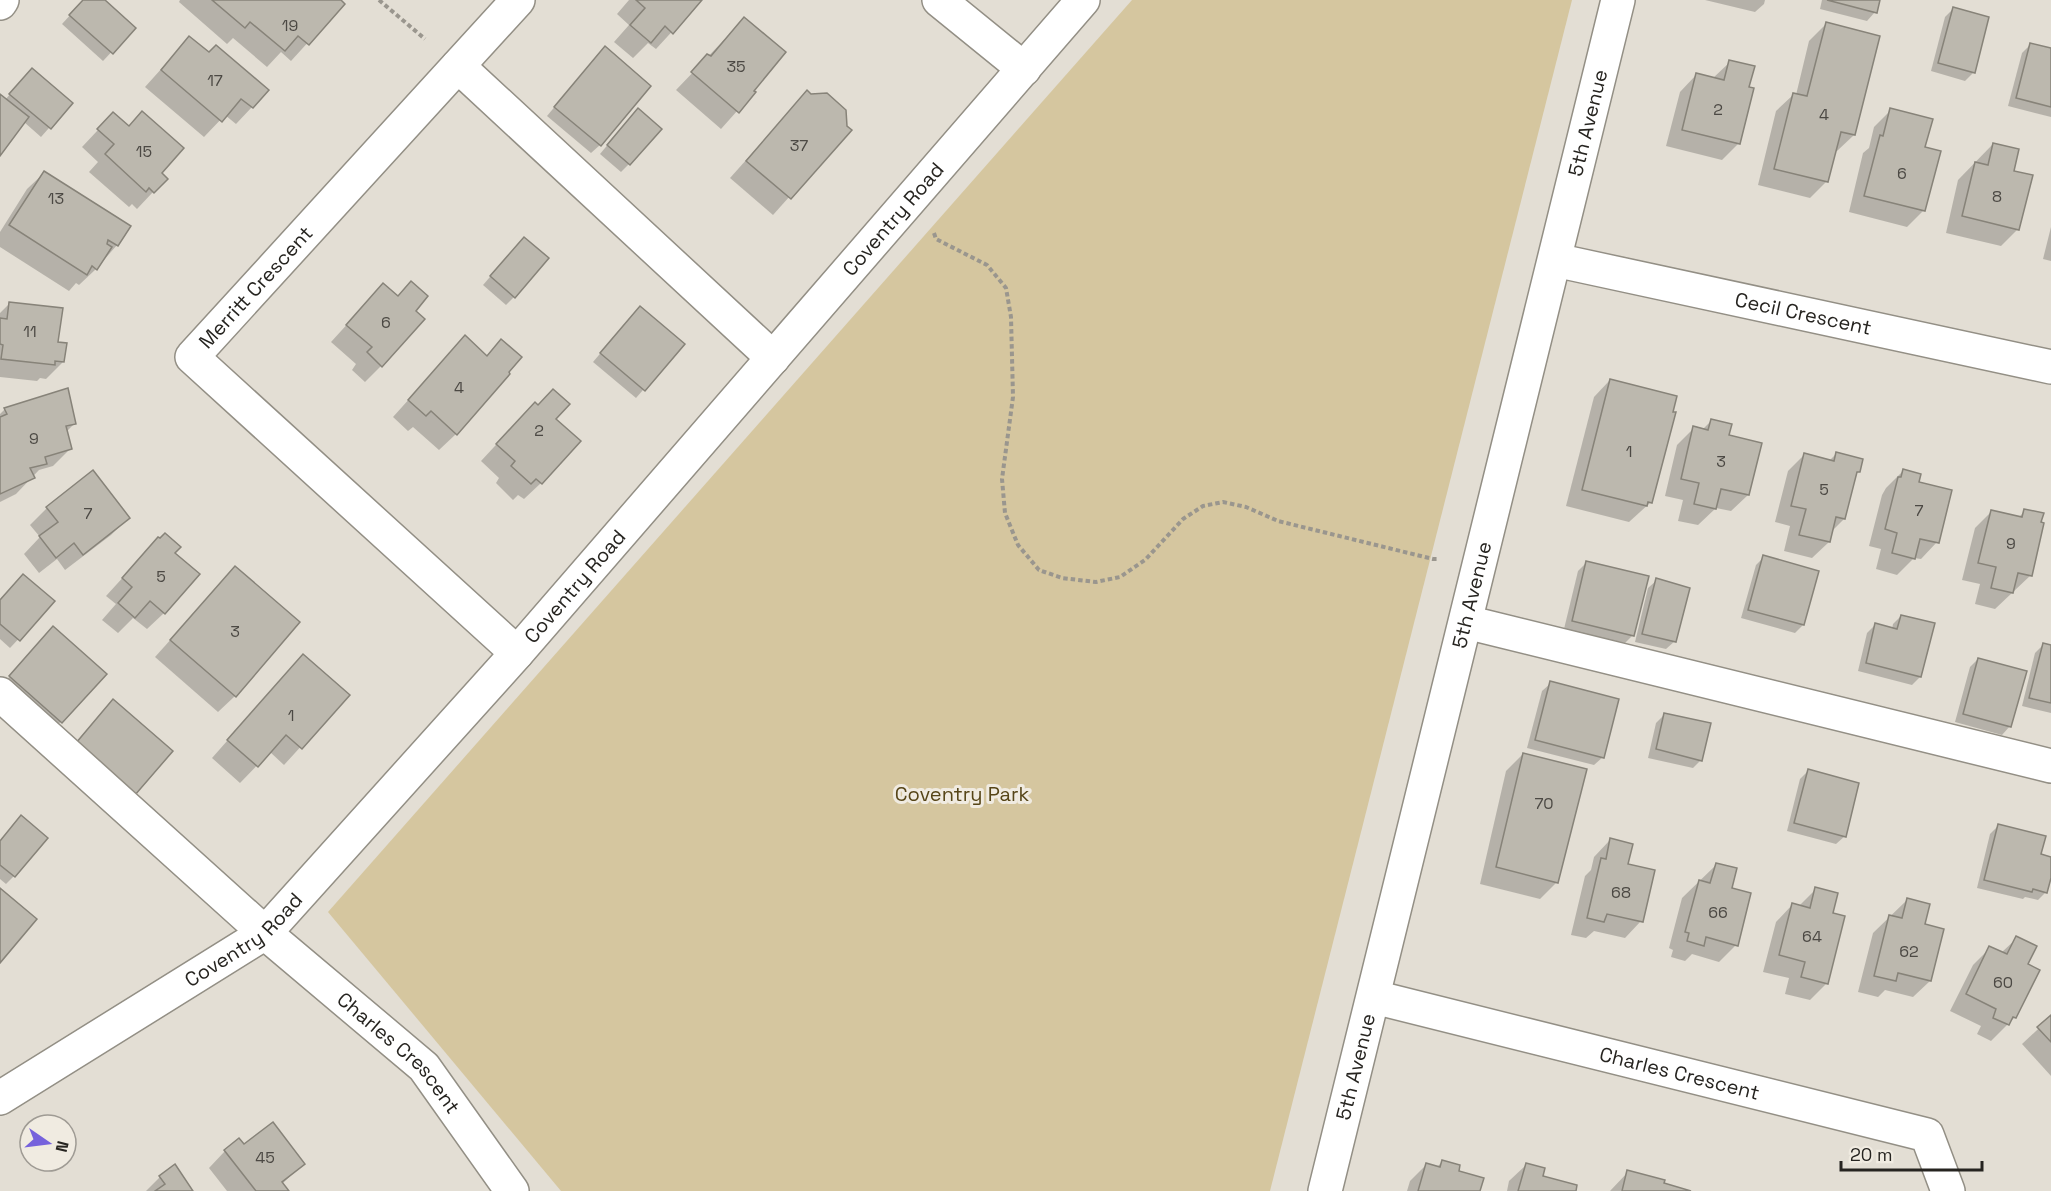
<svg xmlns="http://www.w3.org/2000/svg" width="2051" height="1191" viewBox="0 0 2051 1191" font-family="'Space Grotesk',sans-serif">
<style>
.green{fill:#d5c69f}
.shadow{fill:#0003}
.building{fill:#bcb8ae;stroke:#878379;stroke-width:1.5}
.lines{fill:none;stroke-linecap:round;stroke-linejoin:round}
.minor-casing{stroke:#938f85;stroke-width:36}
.path{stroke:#9a968e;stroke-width:4;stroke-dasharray:4.5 3;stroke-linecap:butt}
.minor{stroke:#fff;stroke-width:33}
.labels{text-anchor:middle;stroke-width:6;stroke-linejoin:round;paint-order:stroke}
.number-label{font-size:16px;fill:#4c4944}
.street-label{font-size:20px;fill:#262420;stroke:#f0ebe1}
.park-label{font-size:20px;fill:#564517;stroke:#f0ebe1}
</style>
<rect width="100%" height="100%" fill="#e3ded4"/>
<path class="green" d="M1132 0H1572L1270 1191H561L328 912Z"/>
<g class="shadow">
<path d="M84 0H103L134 28 103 61 62 24Z"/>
<path d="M180 0H339L343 4 291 61 281 52 267 67 233 38 227 44 179 2Z"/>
<path d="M629 0H701L656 49 648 43 633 58 614 42 629 25 617 14Z"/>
<path d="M1705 0H1765L1764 4 1755 12Z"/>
<path d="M1822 0H1878L1875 12 1867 21 1820 9Z"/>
<path d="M1953 9 1987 18 1973 73 1965 81 1931 71 1945 17Z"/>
<path d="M744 19 752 91 754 92 721 129 676 90Z"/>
<path d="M1826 24 1854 135 1837 151H1834L1827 181 1810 198 1758 185 1776 111 1793 95H1796L1809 41Z"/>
<path d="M189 38 252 107 236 124 225 115 204 137 145 87Z"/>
<path d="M2031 44 2051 50V117L2008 106 2022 53Z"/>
<path d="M597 56 600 145 591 153 547 116Z"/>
<path d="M1730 62 1747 88 1739 143 1722 160 1666 146 1680 92 1696 75 1712 79Z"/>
<path d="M24 78 71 103 41 137 24 122 0 153V96L5 100Z"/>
<path d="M807 92 849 130 773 215 730 178Z"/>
<path d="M1891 110 1924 148 1923 211 1907 227 1849 212 1863 153 1869 148 1874 127Z"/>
<path d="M113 114 160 173 153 192 137 209 132 204 129 207 89 172 98 162 82 147Z"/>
<path d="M630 118 629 164 621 172 600 154Z"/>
<path d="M1993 144 2012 172 2018 229 2001 246 1946 233 1958 180Z"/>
<path d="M44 173 129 227 117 245 96 269 79 285 76 283 69 291 0 247V232L27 189Z"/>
<path d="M2051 227V261L2043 259Z"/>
<path d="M516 247 514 297 506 305 483 285Z"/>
<path d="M383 285 414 311 381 366 365 382 352 370 356 364 331 342Z"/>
<path d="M10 303 57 344 63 362 46 379 40 378 37 381 0 377V313Z"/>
<path d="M632 316 683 344 636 398 593 362Z"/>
<path d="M465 337 486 356 501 341 456 434 439 450 413 427 408 431 393 417Z"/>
<path d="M1610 380 1651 502 1629 522 1566 506 1594 397Z"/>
<path d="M5 409 75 423 66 432 70 449 53 466 39 470 16 494 0 502V414Z"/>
<path d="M554 419 541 483 524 499 518 495 513 500 496 483 499 478 481 461 519 420Z"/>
<path d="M1712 420 1727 436 1748 495 1731 511 1716 508 1698 525 1678 521 1683 500 1665 496 1677 445 1694 428 1702 430Z"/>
<path d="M1837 453 1858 471 1855 475 1844 519 1831 532 1829 542 1812 558 1784 551 1790 526 1775 522 1788 471 1805 454 1829 461Z"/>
<path d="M1903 471 1917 483 1937 542 1921 559 1914 558 1897 575 1876 569 1881 549 1869 546 1882 495 1886 488Z"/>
<path d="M47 508 128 518 111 535 65 570 57 559 39 573 24 554 40 537 30 525Z"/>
<path d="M2025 511 2031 575 1995 609 1975 604 1980 584 1962 580 1975 528 1991 512 2018 518Z"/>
<path d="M158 539 173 553 164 613 147 629 133 618 118 633 102 620 116 604 106 596Z"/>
<path d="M1764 557 1803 625 1795 633 1741 618 1756 565Z"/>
<path d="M1586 563 1633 635 1625 643 1564 629 1578 571Z"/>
<path d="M235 568V696L218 712 155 657Z"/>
<path d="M1657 580 1675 641 1666 649 1635 642 1648 588Z"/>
<path d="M0 601 53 602 10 648 0 639Z"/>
<path d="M1901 616 1920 677 1912 685 1858 671 1867 633 1875 625 1892 629 1893 624Z"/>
<path d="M45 637 105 674 53 730 2 685Z"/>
<path d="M2043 645 2051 647V713L2022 706 2035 653Z"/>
<path d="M1978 659 2010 726 2002 735 1955 722 1970 667Z"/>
<path d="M287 673 348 695 284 765 270 752 240 783 212 758Z"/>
<path d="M1551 683 1603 757 1594 765 1527 748 1542 691Z"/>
<path d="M1665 714 1701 760 1693 768 1648 758 1656 723Z"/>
<path d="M1523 754 1557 882 1540 899 1480 884 1506 771Z"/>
<path d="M1808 771 1845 836 1836 844 1787 831 1800 779Z"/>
<path d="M1998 826 2040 856 2051 858V872L2046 892 2038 900 2025 897 2023 899 1977 888 1990 834Z"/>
<path d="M1610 840 1626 865 1641 921 1625 938 1594 931 1586 938 1571 935 1585 876 1591 870 1594 857Z"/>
<path d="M0 841 14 876 6 884 0 879Z"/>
<path d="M1716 865 1731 889 1736 945 1719 962 1692 954 1685 961 1671 957 1673 950 1669 948 1682 898Z"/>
<path d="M1816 889 1827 983 1810 1000 1785 994 1789 978 1763 972 1776 922 1792 905 1799 906Z"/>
<path d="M1907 900 1923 925 1942 930 1930 981 1913 997 1885 990 1878 997 1858 992 1873 933Z"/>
<path d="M2017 938 2026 965 2015 1017 1991 1041 1977 1034 1981 1026 1950 1011 1973 965 1990 948 2001 953Z"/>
<path d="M2051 1017V1076L2022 1044Z"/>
<path d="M243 1146 303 1164 282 1184 287 1191H227L209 1168 225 1151Z"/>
<path d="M1442 1162 1457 1172 1479 1191H1407L1410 1181 1426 1165 1437 1167Z"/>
<path d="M1526 1165 1541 1177 1574 1191H1507L1509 1181Z"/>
<path d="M1628 1172 1662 1185 1688 1191H1610Z"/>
<path d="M160 1177 191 1191H146Z"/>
</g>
<g class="building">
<path d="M83 0H105L136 28 113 54 69 15Z"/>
<path d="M212 0H341L345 4 309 45 298 36 285 51 250 22 245 28Z"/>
<path d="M636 0H702L673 34 665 26 651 43 630 25 645 8Z"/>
<path d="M1827 0H1880L1877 13Z"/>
<path d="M1953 7 1989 17 1975 73 1938 63Z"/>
<path d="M744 17 786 52 754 91 756 92 739 113 691 72 707 54 711 56Z"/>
<path d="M1826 22 1880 36 1855 135 1841 132 1828 182 1774 169 1793 93 1807 96Z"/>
<path d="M189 36 209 52 216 45 269 90 253 108 241 99 222 122 161 70Z"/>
<path d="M2030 43 2051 48V107L2016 98Z"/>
<path d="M605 46 651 86 601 146 554 107Z"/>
<path d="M1729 60 1755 66 1749 87 1754 88 1740 144 1682 130 1696 73 1724 80Z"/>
<path d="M32 68 73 103 51 129 9 94Z"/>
<path d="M807 90 811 94 827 93 846 110 847 126 852 130 791 199 746 161Z"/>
<path d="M0 94 29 117 0 156Z"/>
<path d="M638 108 662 129 630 165 607 145Z"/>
<path d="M1890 108 1933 119 1925 147 1941 151 1925 211 1864 196 1880 135 1883 136Z"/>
<path d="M142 111 184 148 162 173 168 179 154 193 149 188 146 192 105 154 114 144 97 129 113 112 129 126Z"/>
<path d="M1993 143 2019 149 2014 171 2033 175 2019 230 1962 216 1975 162 1988 165Z"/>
<path d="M44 171 131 226 118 246 108 240 107 244 112 247 97 270 92 266 87 275 9 225Z"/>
<path d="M524 237 549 258 515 298 490 276Z"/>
<path d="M411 281 428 296 416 311 425 319 382 367 367 352 372 347 346 325 383 283 398 296Z"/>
<path d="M9 302 63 308 58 342 67 343 64 362 55 361V365L1 359 3 345 0 344V318L7 319Z"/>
<path d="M640 306 685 344 645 391 600 353Z"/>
<path d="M465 335 487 356 501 339 522 357 509 372 510 374 457 435 431 411 426 416 408 400Z"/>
<path d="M1610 379 1677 396 1673 412H1676L1652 503 1648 502 1647 506 1582 490Z"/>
<path d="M68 388 76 424 66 426 72 449 45 457 47 464 30 468 35 478 0 494V417L7 414 4 408Z"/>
<path d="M553 389 570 404 556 419 581 441 542 484 536 479 531 484 511 466 515 461 496 444 535 402 538 405Z"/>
<path d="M1711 419 1732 424 1729 435 1762 443 1749 495 1721 489 1716 509 1694 504 1699 483 1681 479 1693 426 1708 430Z"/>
<path d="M1836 452 1863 459 1860 472H1857L1845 519 1836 517 1830 542 1799 535 1806 509 1791 506 1804 453 1834 461Z"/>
<path d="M1903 469 1921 474 1919 482 1952 490 1939 543 1920 539 1915 559 1892 553 1897 533 1885 529 1898 477H1901Z"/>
<path d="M93 470 130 518 83 555 74 543 56 558 39 536 58 522 46 507Z"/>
<path d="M2024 509 2044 513 2041 522 2044 523 2032 576 2018 573 2013 593 1991 588 1996 567 1978 563 1991 510 2022 517Z"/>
<path d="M165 533 181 547 175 553 200 574 165 614 150 601 135 618 118 603 132 587 122 578 158 537 160 538Z"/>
<path d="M1763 555 1819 571 1804 625 1748 610Z"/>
<path d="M1586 561 1649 576 1634 636 1572 621Z"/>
<path d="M235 566 300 622 236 697 170 640Z"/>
<path d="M23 574 55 601 20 641 0 624V600Z"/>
<path d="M1656 578 1690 588 1676 642 1642 634Z"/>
<path d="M1901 615 1935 623 1921 677 1866 663 1875 623 1897 629Z"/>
<path d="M53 626 107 674 62 723 9 676Z"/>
<path d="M2043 643 2051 645V703L2029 698Z"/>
<path d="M303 654 350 695 302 749 286 735 258 767 227 740Z"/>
<path d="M1978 658 2027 671 2011 727 1963 714Z"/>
<path d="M1550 681 1619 699 1604 758 1535 740Z"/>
<path d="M113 699 173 751 135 795 76 743Z"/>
<path d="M1664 713 1711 723 1702 761 1656 749Z"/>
<path d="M1523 753 1587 769 1558 883 1496 867Z"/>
<path d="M1808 769 1859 783 1846 837 1794 823Z"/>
<path d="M21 815 48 838 15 877 0 865V841Z"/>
<path d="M1998 824 2046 836 2041 854 2051 857V878L2047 893 2033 889 2032 892 1984 880Z"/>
<path d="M1610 838 1633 844 1628 864 1655 870 1643 922 1607 914 1604 922 1587 918 1601 858 1606 859Z"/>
<path d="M1716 863 1737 868 1732 888 1751 893 1738 946 1706 937 1704 946 1687 941 1689 933 1685 932 1699 880 1710 883Z"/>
<path d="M1815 887 1838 893 1833 913 1845 916 1828 984 1801 977 1805 962 1779 955 1792 903 1810 908Z"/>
<path d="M0 888 37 919 0 963Z"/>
<path d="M1907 898 1930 904 1925 924 1944 929 1931 981 1898 973 1896 981 1874 976 1889 915 1902 918Z"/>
<path d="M2016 936 2037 946 2028 964 2040 970 2016 1018 2013 1017 2009 1025 1993 1018 1996 1009 1966 994 1989 946 2007 954Z"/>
<path d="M2051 1015V1042L2037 1027Z"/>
<path d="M273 1122 305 1164 282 1182 289 1191H256L224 1150 239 1138 244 1144Z"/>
<path d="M1442 1160 1460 1165 1459 1171 1484 1178 1480 1191H1418L1426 1163 1440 1167Z"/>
<path d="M1526 1163 1545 1168 1543 1176 1577 1185 1576 1191H1518Z"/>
<path d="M175 1164 193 1191H155L165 1184 159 1176Z"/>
<path d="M1627 1170 1665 1180 1664 1183 1691 1191H1622Z"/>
</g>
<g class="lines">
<defs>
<g id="minor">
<path d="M939 0 1024 69"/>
<path d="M0 3 2 0"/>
<path d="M458 66 773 358"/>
<path id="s1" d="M1555 260 2051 367"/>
<path d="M1466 622 2051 766"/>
<path id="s2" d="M517 653 192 357 518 0"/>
<path id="s3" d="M0 694 265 933 424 1067 512 1191"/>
<path id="s4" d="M1374 997 1927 1135 1948 1191"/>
<path id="s5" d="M0 1098 265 933 517 653 1083 0"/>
<path id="s6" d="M1325 1191 1618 0"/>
</g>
</defs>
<use href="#minor" class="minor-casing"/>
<g class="path">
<path d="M379 0 425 39"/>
<path d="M934 233 936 239 987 265 1006 288 1011 317 1013 397 1002 479 1005 513 1018 545 1039 570 1062 578 1096 582 1120 577 1145 560 1183 519 1203 506 1223 502 1246 507 1278 521 1433 559H1439"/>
</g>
<use href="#minor" class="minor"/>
</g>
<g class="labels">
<g class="number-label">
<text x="290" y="31">19</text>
<text x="736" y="72">35</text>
<text x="215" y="86">17</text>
<text x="1718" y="115">2</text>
<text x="1824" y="120">4</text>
<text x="799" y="151">37</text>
<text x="144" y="157">15</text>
<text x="1902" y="179">6</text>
<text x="1997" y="202">8</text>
<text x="56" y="204">13</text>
<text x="386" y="328">6</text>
<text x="30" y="337">11</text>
<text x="459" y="393">4</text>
<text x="539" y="436">2</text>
<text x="34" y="444">9</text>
<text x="1629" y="457">1</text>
<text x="1721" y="467">3</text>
<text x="1824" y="495">5</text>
<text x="1919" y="516">7</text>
<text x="88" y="519">7</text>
<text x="2011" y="549">9</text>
<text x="161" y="582">5</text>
<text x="235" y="637">3</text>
<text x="291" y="721">1</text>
<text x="1544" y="809">70</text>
<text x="1621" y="898">68</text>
<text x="1718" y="918">66</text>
<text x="1812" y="942">64</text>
<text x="1909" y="957">62</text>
<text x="2003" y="988">60</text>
<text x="265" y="1163">45</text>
</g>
<g class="street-label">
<text dy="7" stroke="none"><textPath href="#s6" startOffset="1100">5th Avenue</textPath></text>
<text dy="7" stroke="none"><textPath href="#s5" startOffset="1263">Coventry Road</textPath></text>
<text dy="7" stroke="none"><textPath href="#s2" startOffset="534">Merritt Crescent</textPath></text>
<text dy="7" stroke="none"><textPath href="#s1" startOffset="254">Cecil Crescent</textPath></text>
<text dy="7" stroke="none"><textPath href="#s5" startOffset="777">Coventry Road</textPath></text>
<text dy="7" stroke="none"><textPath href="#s6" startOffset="614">5th Avenue</textPath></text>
<text dy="7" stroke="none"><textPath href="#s5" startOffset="291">Coventry Road</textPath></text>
<text dy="7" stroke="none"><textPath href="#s3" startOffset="537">Charles Crescent</textPath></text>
<text dy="7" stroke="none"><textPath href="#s6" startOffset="128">5th Avenue</textPath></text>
<text dy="7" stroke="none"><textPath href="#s4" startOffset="315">Charles Crescent</textPath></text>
</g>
<g class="park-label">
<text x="962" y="801">Coventry Park</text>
</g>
</g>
<g transform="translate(48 1143) rotate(104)"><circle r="28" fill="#f0ebe1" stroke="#9f9b94" stroke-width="1.5"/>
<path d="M0-4.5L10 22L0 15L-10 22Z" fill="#7662dc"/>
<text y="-9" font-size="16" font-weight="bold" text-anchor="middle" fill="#262420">N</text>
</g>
<path d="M1841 1161v9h141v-9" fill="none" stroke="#262420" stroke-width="3"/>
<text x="1850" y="1161" font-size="18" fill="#262420" stroke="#f0ebe1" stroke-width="4.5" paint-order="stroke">20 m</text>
</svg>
